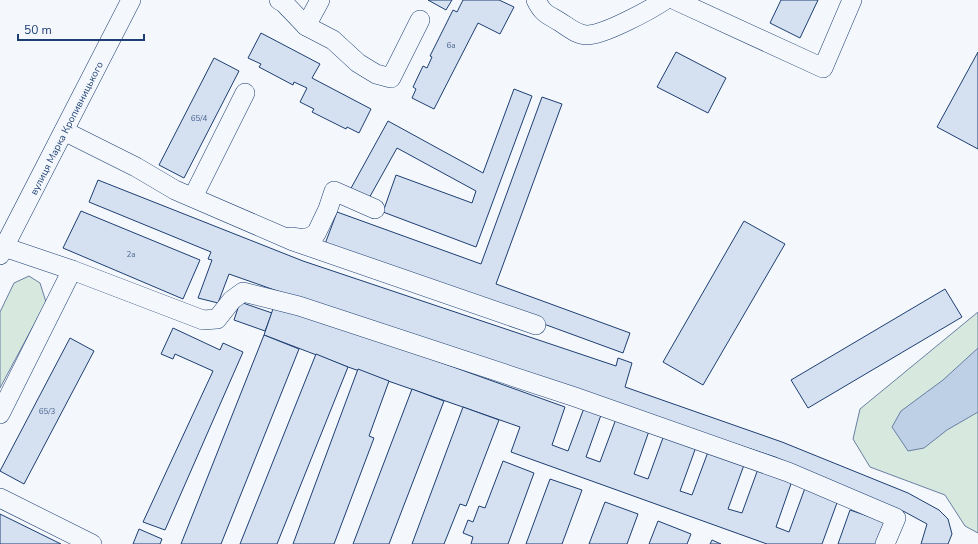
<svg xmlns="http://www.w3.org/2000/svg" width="978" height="544" viewBox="0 0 978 544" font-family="'Nunito Sans',sans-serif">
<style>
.green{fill:#d7e8df;stroke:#687fa3}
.water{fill:#bed0e5;stroke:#687fa3}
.building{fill:#d5e0f0;stroke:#1d3f73}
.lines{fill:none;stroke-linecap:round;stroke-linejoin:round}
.minor-casing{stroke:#1d3f73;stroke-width:20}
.minor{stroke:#f4f7fb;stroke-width:19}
.labels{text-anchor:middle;stroke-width:3;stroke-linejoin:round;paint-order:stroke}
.number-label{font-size:8px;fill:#4b6792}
.street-label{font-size:10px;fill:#1d3f73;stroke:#f4f7fb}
</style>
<rect width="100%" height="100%" fill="#f4f7fb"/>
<g class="green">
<path d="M29 276 40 283 46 302 0 388V312L14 283Z"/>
<path d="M978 312V533L965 526 945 495 870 467 853 439 860 409Z"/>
</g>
<path class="water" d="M978 348V412L947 430 924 448 908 451 892 427 901 411 943 380Z"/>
<g class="building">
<path d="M428 0H452L446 10Z"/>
<path d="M463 0H499L514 7 500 34 478 23 434 109 412 98 416 89 413 87 423 66 427 68 432 57 430 56 453 10 457 12Z"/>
<path d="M781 0H818L800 38 770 23Z"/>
<path d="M261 33 320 64 312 78 371 109 359 133 347 127 346 129 312 112 314 109 300 102 307 88 294 82 293 85 259 67 261 64 248 58Z"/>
<path d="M676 52 726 78 708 113 657 87Z"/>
<path d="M978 52V149L937 127Z"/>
<path d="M214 58 239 71 184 178 159 165Z"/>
<path d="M514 89 532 96 476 247 383 212 396 175 472 203 476 191 397 148 368 200 350 190 388 121 483 173Z"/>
<path d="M542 97 562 104 496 284 630 333 623 353 325 244 337 212 481 264Z"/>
<path d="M98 180 303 261 616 366 618 358 632 363 625 387 782 442 908 493 939 510 948 519 952 534 948 544H921L927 524 905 512 775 457 303 300 229 274 218 303 198 298 212 260 208 259 211 252 89 202Z"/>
<path d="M81 211 200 260 183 299 63 248Z"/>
<path d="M744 221 785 244 703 385 663 362Z"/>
<path d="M945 289 962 317 808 408 791 380Z"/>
<path d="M240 302 272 313 265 331 234 320Z"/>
<path d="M275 303 565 407 552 445 568 451 584 408 601 415 586 457 600 462 616 419 649 431 634 474 648 479 664 435 696 447 680 491 692 495 708 452 744 465 728 509 742 513 758 469 792 481 776 527 789 532 805 488 838 500 822 544H767L511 452 520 427 348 367 264 335Z"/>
<path d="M173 328 220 350 223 343 243 352 165 530 143 522 213 371 175 354 173 359 161 354Z"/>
<path d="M264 335 299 349 221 544H181Z"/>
<path d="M70 338 94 351 24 484 0 471Z"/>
<path d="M316 354 348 367 277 544H240Z"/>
<path d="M358 369 389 381 369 436 374 438 334 544H293Z"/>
<path d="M412 389 444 401 389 544H353Z"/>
<path d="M463 407 499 420 466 506 460 504 444 544H412Z"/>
<path d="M503 461 534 473 508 544H471L473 537 463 533 468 520 473 522 479 506 485 508Z"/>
<path d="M550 479 582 490 562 544H526Z"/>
<path d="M605 502 638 514 627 544H589Z"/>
<path d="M850 510 885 522 877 544H838Z"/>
<path d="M0 514 61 544H0Z"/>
<path d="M658 521 691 534 687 544H649Z"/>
<path d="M139 529 162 539 160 544H133Z"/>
<path d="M712 540 721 544H710Z"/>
</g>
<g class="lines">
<defs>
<g id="minor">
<path d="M279 0 284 3 306 26 333 40 358 63 376 74 391 78 420 20"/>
<path d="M536 0C543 14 547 14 560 22 568 27 577 35 587 35 604 35 650 10 665 0"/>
<path d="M675 0 823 68 852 0"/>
<path d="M306 26 320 0"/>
<path d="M64 131 136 167 175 190 293 241 536 325"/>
<path d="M193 197 245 93"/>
<path d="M291 237 305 239 316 234 328 209 334 191 375 209"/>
<path d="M4 247 72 270 203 320 217 319 232 300 243 292 299 306 575 397 788 472 896 518 885 544"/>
<path d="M0 255 131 0"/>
<path d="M0 414 72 270"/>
<path d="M0 498 92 544"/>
</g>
</defs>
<use href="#minor" class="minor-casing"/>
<use href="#minor" class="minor"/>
</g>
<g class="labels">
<g class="number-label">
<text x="451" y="48">6а</text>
<text x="199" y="121">65/4</text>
<text x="131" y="257">2а</text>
<text x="47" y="414">65/3</text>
</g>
<g class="street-label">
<text transform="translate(66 128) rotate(-63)" y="4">вулиця Марка Кропивницького</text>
</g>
</g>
<path d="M18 34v6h126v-6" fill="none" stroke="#1d3f73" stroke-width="2"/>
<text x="24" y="34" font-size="12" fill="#1d3f73" stroke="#f4f7fb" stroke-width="3" paint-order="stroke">50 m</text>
</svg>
